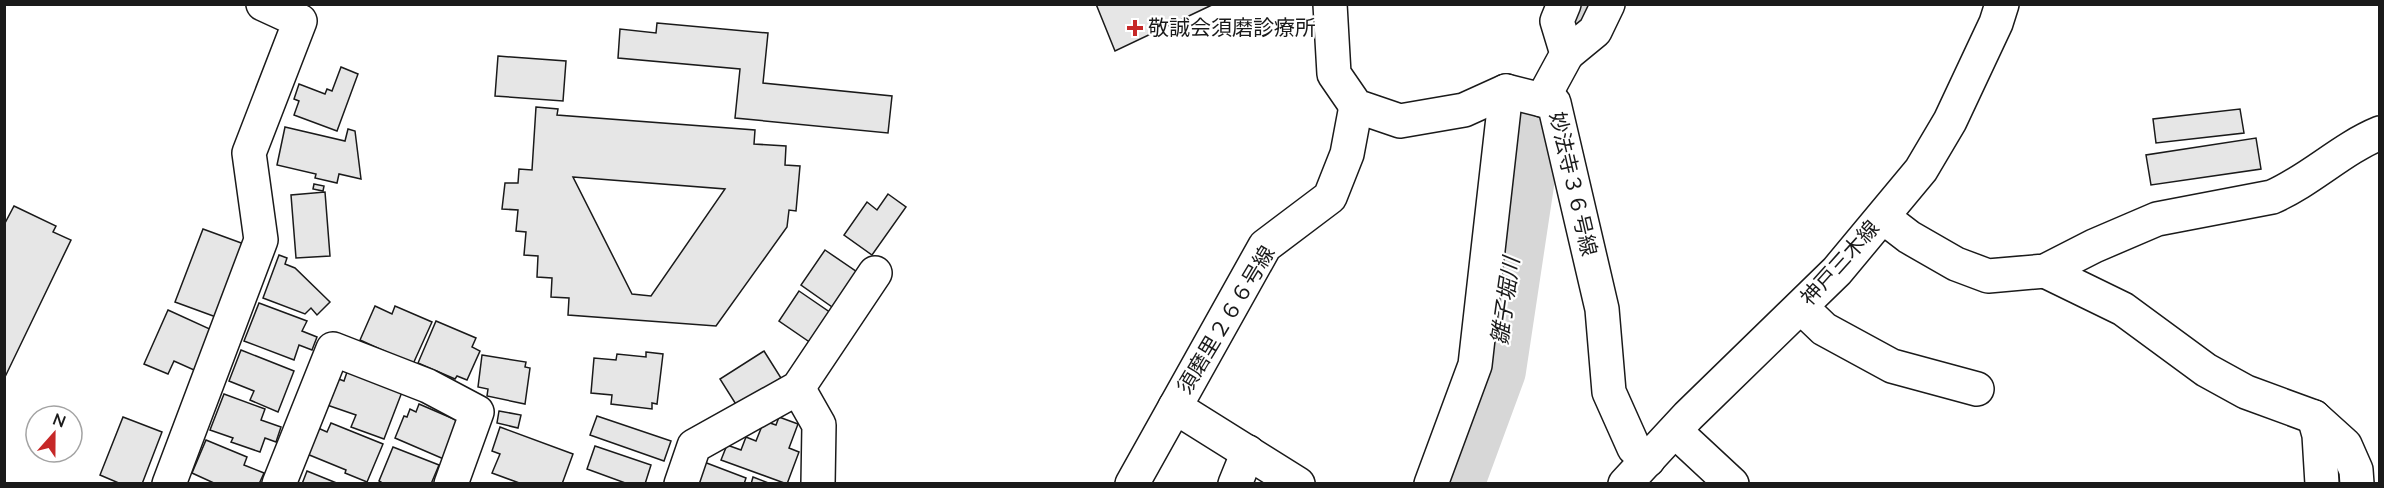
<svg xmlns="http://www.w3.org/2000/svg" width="2384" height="488" viewBox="0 0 2384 488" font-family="Lato,'Noto Sans JP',sans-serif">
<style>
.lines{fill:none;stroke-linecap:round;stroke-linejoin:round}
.river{stroke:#d7d7d7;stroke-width:64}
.building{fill:#e6e6e6;stroke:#1a1a1a;stroke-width:1.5;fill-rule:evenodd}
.minor-casing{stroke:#1a1a1a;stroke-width:36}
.major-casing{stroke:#1a1a1a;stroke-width:36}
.minor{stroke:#fff;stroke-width:33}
.major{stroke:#fff;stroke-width:33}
.poi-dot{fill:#c62828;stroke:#fff;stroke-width:2}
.labels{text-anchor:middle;stroke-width:4.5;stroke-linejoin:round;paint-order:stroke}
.poi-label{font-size:21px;fill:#1a1a1a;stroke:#fff;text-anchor:start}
.street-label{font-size:21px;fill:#1a1a1a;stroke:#fff}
.water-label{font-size:22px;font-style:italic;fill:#1a1a1a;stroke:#fff}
</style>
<rect width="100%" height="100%" fill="#fff"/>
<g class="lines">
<g class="river">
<path d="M1577 26 1588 4"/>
<path d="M1452 484 1494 370 1533 111"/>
</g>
</g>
<g class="building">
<path d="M1096 4H1214L1115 51Z"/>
<path d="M657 23 768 33 763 83 892 96 888 133 735 118 740 69 618 58 620 29 656 33Z"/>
<path d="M498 56 566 61 563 101 495 96Z"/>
<path d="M341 67 358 74 337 131 294 115 299 101 294 99 299 84 325 94 327 89 332 91Z"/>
<path d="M536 107 558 109 557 115 755 130 754 144 786 146 785 165 800 166 796 211 789 210 787 227 716 326 568 315 569 298 551 297 552 278 537 277 538 256 524 255 526 232 516 231 518 210 502 209 505 183H518L519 169 532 170ZM573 177 725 189 651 296 632 294Z"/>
<path d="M2240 109 2244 133 2156 143 2153 119Z"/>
<path d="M285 127 345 141 348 129 355 131 361 179 339 174 337 183 315 178 316 174 277 165Z"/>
<path d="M2256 138 2261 169 2151 185 2146 155Z"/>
<path d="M314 184 324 186 323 191 313 189Z"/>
<path d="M325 192 330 256 296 258 291 195Z"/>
<path d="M888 194 906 207 872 255 844 235 867 202 877 210Z"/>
<path d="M14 206 56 226 53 232 71 240 4 379V225Z"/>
<path d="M203 229 244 244 216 317 175 302Z"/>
<path d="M825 250 860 274 835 309 801 285Z"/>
<path d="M279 255 287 258 285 264 295 268 330 302 317 315 311 308 305 314 263 298Z"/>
<path d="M799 291 831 313 811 343 779 321Z"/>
<path d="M259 303 307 321 302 331 317 337 312 350 299 345 294 360 244 341Z"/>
<path d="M375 306 392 314 395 306 432 322 413 364 360 340Z"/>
<path d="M168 310 212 330 194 370 174 361 168 374 144 364Z"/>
<path d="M436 321 476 338 472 347 480 351 467 380 457 376 455 379 418 363Z"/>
<path d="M241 350 294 371 278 412 250 400 254 391 229 381Z"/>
<path d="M764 351 781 378 737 406 720 379Z"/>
<path d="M646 352 663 354 657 404 652 403V409L611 404 612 395 591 393 594 358 616 360 617 354 646 357Z"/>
<path d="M482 355 526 362 525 367 530 368 525 404 487 396 488 389 478 387Z"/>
<path d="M347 372 402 392 384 439 351 427 356 415 327 405 336 378 344 381Z"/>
<path d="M224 394 265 409 261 420 281 427 276 442 265 438 260 452 231 442 233 438 210 430Z"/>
<path d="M419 404 463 423 446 460 395 438 404 416 407 417 410 409 416 412Z"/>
<path d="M499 411 521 415 518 428 497 423Z"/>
<path d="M597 416 671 441 664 461 590 435Z"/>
<path d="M123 417 162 432 142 484H121L100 475Z"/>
<path d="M779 417 798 424 789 448 799 452 787 484 721 460 727 445 741 450 746 437 756 441 764 421 776 425Z"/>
<path d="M331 423 383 444 367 482 345 473 346 470 307 454 318 428 327 432Z"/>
<path d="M500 427 573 454 562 484H522L492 473 500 454 492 451Z"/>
<path d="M206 440 247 457 244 465 264 473 259 484H216L192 473Z"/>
<path d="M595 446 651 465 645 484H628L587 469Z"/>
<path d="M393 447 439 465 431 484H384L379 481Z"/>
<path d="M704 462 746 478 744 484H696Z"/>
<path d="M307 471 339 484H302Z"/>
<path d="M753 477 771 484H751Z"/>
</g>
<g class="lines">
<defs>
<g id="minor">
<path d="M1330 4 1334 74 1356 106 1400 121 1464 110 1506 91 1554 103 1602 309 1609 392 1634 448 1648 460"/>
<path d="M1567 54 1595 31 1608 4"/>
<path d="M1542 100 1567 54 1557 21 1564 4"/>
<path d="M1883 217 1909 237 1956 264 1988 276 2045 271 2094 246 2157 219 2272 197C2311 180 2341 149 2380 133"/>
<path d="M2045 271 2123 309 2206 370 2246 392 2314 417 2345 445 2356 470 2357 484"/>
<path d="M1801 307 1824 329 1892 366 1977 389"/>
<path d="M798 388 819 425 818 484"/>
<path d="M1175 407 1298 484"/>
<path d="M2314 417 2319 435 2322 484"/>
<path d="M1675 431 1732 484"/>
<path d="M169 484 261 240 249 153 300 21 263 4"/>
<path d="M279 484 333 349 428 386 477 412 451 484"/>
<path d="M681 484 694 446 798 388 875 273"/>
<path d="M1132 484 1265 246 1330 197 1347 154 1356 106"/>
<path d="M1235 484 1248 452"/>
<path d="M1431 484 1475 365 1506 91"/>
</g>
<path id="major" d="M1625 484 1688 416 1837 271 1921 170 1950 121 1996 23 2002 4"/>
</defs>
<use href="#minor" class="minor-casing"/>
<use href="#major" class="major-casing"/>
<use href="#minor" class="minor"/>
<use href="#major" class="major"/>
</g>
<path class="poi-dot" d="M1132 19h6v6h6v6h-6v6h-6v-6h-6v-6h6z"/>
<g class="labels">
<g class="poi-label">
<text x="1148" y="35">敬誠会須磨診療所</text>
</g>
<g class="street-label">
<text transform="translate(1573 184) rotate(77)" y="7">妙法寺３６号線</text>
<text transform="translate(1840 263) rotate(-48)" y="7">神戸三木線</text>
<text transform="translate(1226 320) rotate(-59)" y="7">須磨里２６６号線</text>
</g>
<g class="water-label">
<text transform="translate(1505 301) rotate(-82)" y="8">雛子堀川</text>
</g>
</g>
<rect width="2384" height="488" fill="none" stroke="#1a1a1a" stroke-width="12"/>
<g transform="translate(54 434) rotate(21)"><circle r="28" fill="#ffffff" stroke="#a3a3a3" stroke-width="1.5"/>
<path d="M0-4.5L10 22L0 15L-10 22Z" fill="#c62828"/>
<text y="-9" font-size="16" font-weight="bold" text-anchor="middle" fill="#1a1a1a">N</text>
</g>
</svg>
